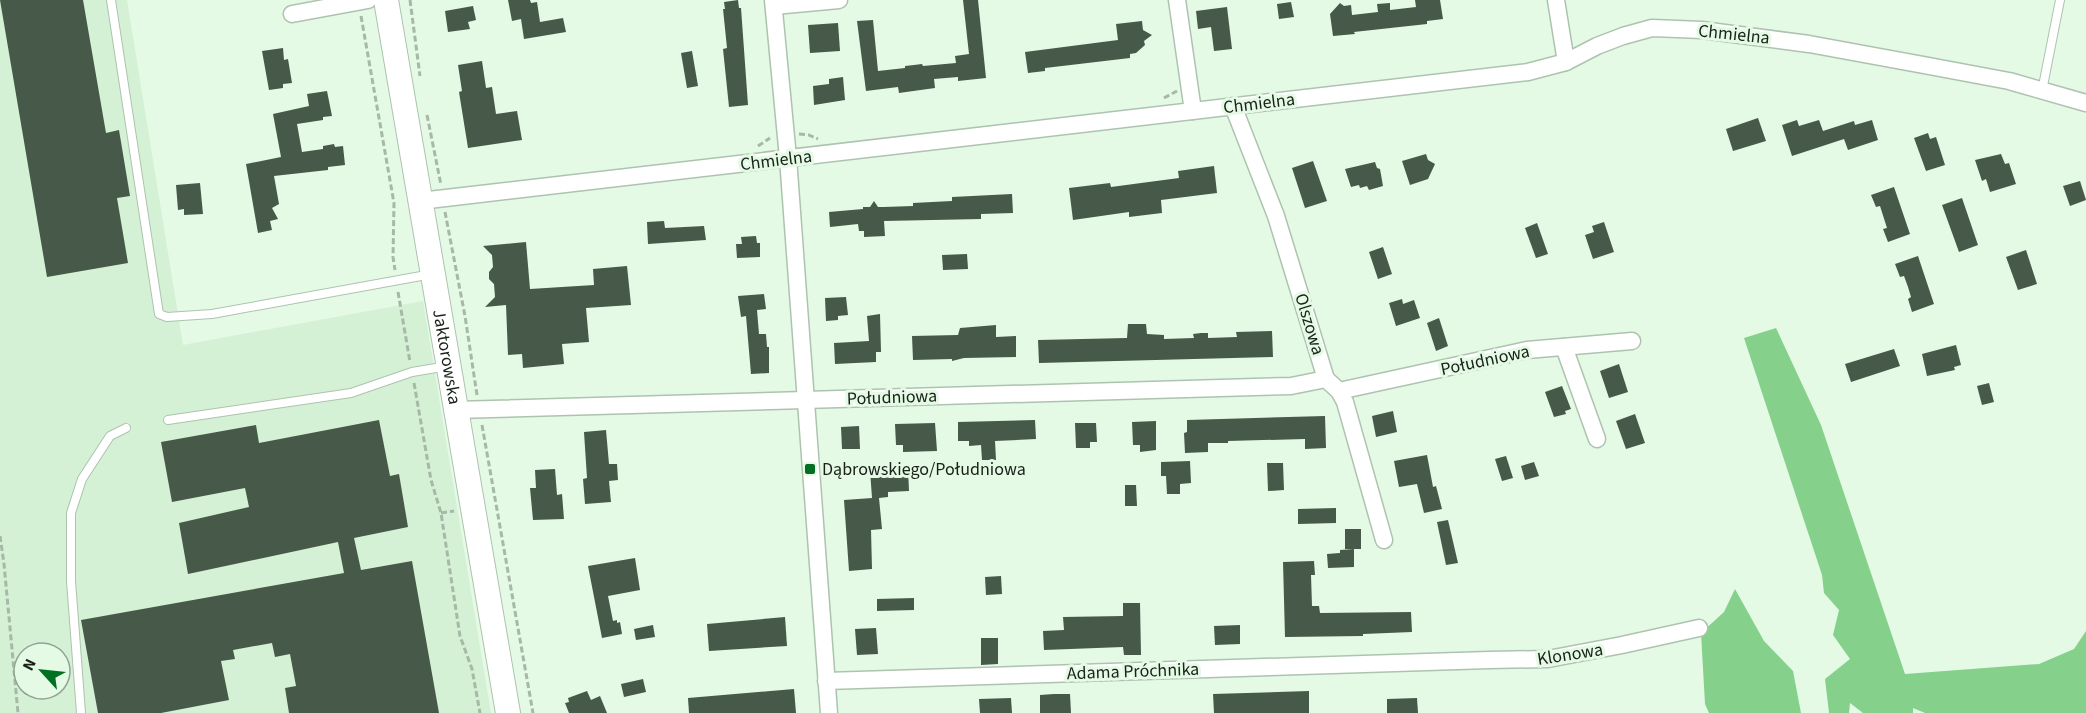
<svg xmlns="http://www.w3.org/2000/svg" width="2086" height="713" viewBox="0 0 2086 713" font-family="'Source Sans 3',sans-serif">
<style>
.built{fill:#d4f0d5;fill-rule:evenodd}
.forest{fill:#85d18c}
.building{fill:#475948}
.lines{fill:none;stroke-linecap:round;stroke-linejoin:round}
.lane-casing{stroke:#aec3af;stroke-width:10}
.street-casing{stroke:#aec3af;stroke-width:19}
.secondary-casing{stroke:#aec3af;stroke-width:26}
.path{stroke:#a6b8a7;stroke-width:3;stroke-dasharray:6 3;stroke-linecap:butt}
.lane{stroke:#fff;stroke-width:8}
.street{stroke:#fff;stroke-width:16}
.secondary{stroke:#fff;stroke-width:24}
.poi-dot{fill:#017022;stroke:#e4fae5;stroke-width:2}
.labels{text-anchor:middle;stroke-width:6;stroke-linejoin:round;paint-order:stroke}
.street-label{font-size:18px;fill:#192119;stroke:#e4fae5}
.poi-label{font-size:18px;fill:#192119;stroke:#e4fae5;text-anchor:start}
</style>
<rect width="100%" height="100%" fill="#e4fae5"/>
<path class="built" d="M0 0H127L183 345 423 301 491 713H0ZM24 653H60V689H24Z"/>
<g class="forest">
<path d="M1776 328 1821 425 1905 674 2039 664 2074 649 2086 631V713H1925L1913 708V713H1863L1850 703 1849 713H1829L1825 679 1850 659 1833 635 1839 610 1824 593 1822 575 1744 338Z"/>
<path d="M1735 589 1764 641 1793 671 1801 713H1709L1705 704 1701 633 1724 612Z"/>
</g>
<g class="building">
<path d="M0 0H83L106 133 119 130 130 196 117 198 128 263 47 277Z"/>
<path d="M508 0H530L531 3 537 2 540 22 563 18 566 32 524 39 521 19 512 21Z"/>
<path d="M738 0 739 8H741L748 105 729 107 723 49 727 48 723 9H725L724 2Z"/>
<path d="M963 0H978L986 78 958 81V77L934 79 935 88 899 93 898 87 866 91 857 21 873 20 878 71 905 68V66L914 65 922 64 923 66 956 63 955 56 969 54Z"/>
<path d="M1415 0H1440L1443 19 1427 21V24L1354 32 1355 34 1333 36 1330 14 1340 3 1344 6 1351 5 1352 15 1378 12 1377 4 1390 3V10L1416 7Z"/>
<path d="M1291 2 1294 17 1279 19 1277 4Z"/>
<path d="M473 6 476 20 468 22 470 29 448 32 445 11Z"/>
<path d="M1227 7 1232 49 1214 51 1211 27 1198 29 1196 11Z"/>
<path d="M1142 21 1143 30 1152 35 1144 41 1145 45 1136 53 1130 54V58L1045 68V71L1028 73 1025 52 1118 40 1116 24Z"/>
<path d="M838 23 840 51 810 53 808 25Z"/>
<path d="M283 48 284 60 288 59 292 83 283 84V88L269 90 262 51Z"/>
<path d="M692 51 698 86 687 88 681 53Z"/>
<path d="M482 61 486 88 492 87 496 114 517 111 522 140 468 148 459 92 462 91 458 65Z"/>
<path d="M843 77 845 100 814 105 813 86 829 84V79Z"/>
<path d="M327 91 332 116 323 117V120L297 124 302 152 323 149V146L334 144 335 147 343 146 345 165 328 167V170L274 176 279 204 272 208 278 219 270 221 272 230 258 233 246 164 281 157 273 114 309 106 307 94Z"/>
<path d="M1758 118 1766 141 1733 151 1726 129Z"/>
<path d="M1797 120 1799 126 1819 120 1823 131 1854 121 1855 125 1872 120 1878 140 1848 150 1844 139 1792 156 1782 125Z"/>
<path d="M1928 133 1930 139 1936 137 1945 165 1926 171 1914 138Z"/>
<path d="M1426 154 1428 160 1435 164 1428 179 1410 185 1402 161Z"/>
<path d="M2001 154 2005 164 2009 163 2016 184 1990 192 1986 179 1982 181 1975 160Z"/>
<path d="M1313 161 1327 201 1305 208 1292 168Z"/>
<path d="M1375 162 1377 168 1380 169 1383 186 1369 190 1367 186 1360 188 1359 185 1351 187 1345 169Z"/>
<path d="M1214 166 1217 193 1161 200 1162 213 1129 217V212L1073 220 1069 188 1110 183 1111 187 1179 178 1178 171Z"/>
<path d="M2080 181 2086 200 2070 206 2063 186Z"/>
<path d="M200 183 203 214 184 215V209L178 210 176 185Z"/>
<path d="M1894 187 1910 234 1888 242 1883 229 1887 228 1880 206 1876 207 1871 195Z"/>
<path d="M1012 194 1013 213 981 214V219L884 221 885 236 864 237V231H859L858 224 830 227 829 212 863 209V207H870L874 201 878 207H884L913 206V203L952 201V197Z"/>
<path d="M1962 198 1978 245 1959 252 1942 205Z"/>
<path d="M664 221 665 228 704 226 706 240 648 244 647 222Z"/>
<path d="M1604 222 1614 252 1593 259 1585 235 1594 232 1592 226Z"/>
<path d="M1537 223 1548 254 1536 258 1525 228Z"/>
<path d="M756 236 757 243H760V257L737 258 736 244H742L741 237Z"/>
<path d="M526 242 530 289 594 285 593 269 627 266 631 305 586 308 589 342 562 344 564 364 523 368 522 354 508 355 506 305 485 307 495 297 494 284 489 279V272L493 267 492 255 483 246Z"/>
<path d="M1383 247 1392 274 1378 279 1369 252Z"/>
<path d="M2026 250 2037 284 2018 290 2006 257Z"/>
<path d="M967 254 968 269 943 270 942 255Z"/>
<path d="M1918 256 1934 304 1912 312 1908 299 1911 297 1908 287 1904 276 1900 277 1895 264Z"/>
<path d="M764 294 766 309 757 310 759 334H766L767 347H769V373L751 374 746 316 741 317 738 296Z"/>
<path d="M846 297 848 315 838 316V320L826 321 825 298Z"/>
<path d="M1402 299 1403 304 1414 300 1420 318 1396 326 1389 303Z"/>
<path d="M880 314 881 352H876V362L835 364 834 343 869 341 867 316Z"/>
<path d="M1439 318 1448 346 1436 351 1427 323Z"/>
<path d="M1128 324H1146L1147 334 1164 335V339L1194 338 1193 334 1201 333H1208V338L1237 337 1236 332 1272 331 1273 357 1039 363 1038 340 1127 338Z"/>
<path d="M996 325V337L1016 336V357L964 358 952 361V359L913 360 912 336 958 335 960 328Z"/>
<path d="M1956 345 1961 365 1954 367 1955 370 1927 376 1922 354Z"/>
<path d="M1894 349 1900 366 1851 382 1845 364Z"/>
<path d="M1619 364 1628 392 1609 398 1600 371Z"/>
<path d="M1989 383 1994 402 1982 405 1977 386Z"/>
<path d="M1562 386 1571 409 1565 411 1566 414 1554 417 1545 392Z"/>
<path d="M1393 411 1397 432 1376 437 1372 416Z"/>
<path d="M1635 414 1645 443 1626 449 1616 421Z"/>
<path d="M1325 416 1326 448 1305 449V439L1228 441V443H1208V452L1185 453 1184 433 1187 432V420Z"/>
<path d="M379 420 390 476 399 474 408 527 354 538 361 570 412 561 439 713H289L285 688 296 686 290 654 275 657 272 643 233 650 235 659 221 661 229 700 161 713H98L81 620 344 573 338 542 188 574 179 523 249 507 245 488 172 502 161 442 256 425 259 443Z"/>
<path d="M1035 420 1036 439 995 441 996 460H982L981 445 969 446V441H958V422Z"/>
<path d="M1156 421V450L1140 452V445H1133L1132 422Z"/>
<path d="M935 423 937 451 903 452V445H896L895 424Z"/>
<path d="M1075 423H1096L1097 442H1090V448H1076Z"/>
<path d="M859 426 860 449H842L841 427Z"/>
<path d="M606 430 609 464H617L618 480 609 481 611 502 585 504 583 479 587 478 584 432Z"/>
<path d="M1427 455 1433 487 1436 486 1442 509 1424 513 1417 484 1399 487 1394 461Z"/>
<path d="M1506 456 1513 478 1502 481 1495 459Z"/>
<path d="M1190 461 1191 483 1180 484V494H1167L1166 476H1161V462Z"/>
<path d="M1534 462 1539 476 1525 480 1521 466Z"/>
<path d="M1267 463H1283L1284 490 1268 491Z"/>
<path d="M908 468 909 491 888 492V497L879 498 882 529 871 530 872 569 849 571 844 500 872 498 870 470Z"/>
<path d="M555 469 557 495 562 494 564 519 533 520 530 488H536L535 470Z"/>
<path d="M1125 485H1136L1137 506H1125Z"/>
<path d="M1336 508V523L1298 524V509Z"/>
<path d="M1448 520 1458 563 1446 565 1437 522Z"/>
<rect x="1345" y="529" width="16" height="20"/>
<path d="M1354 549V567L1328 568 1327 554 1340 553V550Z"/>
<path d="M635 558 640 590 608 596 613 621 617 620V623L620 622 622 634 602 638 588 566Z"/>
<path d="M1314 561 1315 575H1311L1312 606H1319L1320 613 1411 612 1412 632 1363 634V636L1285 637 1283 562Z"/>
<path d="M1001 576 1002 594 986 595 985 577Z"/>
<path d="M914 598V610L877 611V599Z"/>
<path d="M1123 603H1140L1141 655H1124L1123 647 1044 650 1043 631 1064 630 1063 617 1123 616Z"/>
<path d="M785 617 787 646 709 651 707 624Z"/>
<path d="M653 625 655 637 636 640 634 629Z"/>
<path d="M1240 625V644L1215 645 1214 626Z"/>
<path d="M876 628 878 654 857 655 855 629Z"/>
<path d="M981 638H998V664L981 665Z"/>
<path d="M643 679 646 692 624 697 621 684Z"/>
<path d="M794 689 796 713H689L688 698Z"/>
<path d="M587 691 591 700 600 696 607 713H569L565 703 569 702 568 698Z"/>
<path d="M1309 691V713H1214L1213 694Z"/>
<path d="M1054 694H1070L1071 713H1040V695Z"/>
<path d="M1011 698 1012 713H980L979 699Z"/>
<path d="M1417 698 1418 713H1387V699Z"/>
</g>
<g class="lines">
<defs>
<g id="lane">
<path d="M111 0 159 314 167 317 212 314 432 274"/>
<path d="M2042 91 2060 0"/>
<path d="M168 420 351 393 412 372 448 366"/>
<path d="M81 713 71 581V513L82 479 110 436 126 428"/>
</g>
<g id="street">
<path d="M773 0 788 158 829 713"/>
<path d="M1177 0 1193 111"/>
<path d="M1556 0 1566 62"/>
<path d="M774 6 839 0"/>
<path d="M292 14 368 0"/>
<path d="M1233 106 1276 216 1326 379 1339 391 1345 402 1384 540"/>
<path d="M420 201 1528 72 1566 62 1597 46 1623 36 1652 28 1702 30 1809 44 1929 66 2009 81 2086 103"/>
<path d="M1564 347 1597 439"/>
<path d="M1339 391 1527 350 1632 341"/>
<path d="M456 410 1291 386 1326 379"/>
<path d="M826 681 1489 660 1548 659 1622 645 1699 628"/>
</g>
<g id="secondary">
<path id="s1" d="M386 0 508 713"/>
</g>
</defs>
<use href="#lane" class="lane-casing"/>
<use href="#street" class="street-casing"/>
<use href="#secondary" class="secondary-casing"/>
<g class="path">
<path d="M410 0 420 76"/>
<path d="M361 16 394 203 393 257 395 270"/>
<path d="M1164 98 1177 91"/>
<path d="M427 115 441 185"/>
<path d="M799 134 809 135 818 139"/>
<path d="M758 146 770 138"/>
<path d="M445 212 465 316 477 395"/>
<path d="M398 292 410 362"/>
<path d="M414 383 431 480 441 513 460 636 472 669 480 713"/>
<path d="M482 425 533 713"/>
<path d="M441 513 454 511"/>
<path d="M0 536 4 564 18 713"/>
</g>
<use href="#lane" class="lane"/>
<use href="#street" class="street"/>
<use href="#secondary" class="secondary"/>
</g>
<rect class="poi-dot" x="804" y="463" width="12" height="12" rx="3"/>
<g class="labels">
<g class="street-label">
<text transform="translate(1734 34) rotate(6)" y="6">Chmielna</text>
<text transform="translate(1259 103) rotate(-7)" y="6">Chmielna</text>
<text transform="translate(776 160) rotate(-7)" y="6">Chmielna</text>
<text transform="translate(1310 324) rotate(73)" y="6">Olszowa</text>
<text dy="6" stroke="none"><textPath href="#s1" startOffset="362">Jaktorowska</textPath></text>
<text transform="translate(1485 360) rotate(-12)" y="6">Południowa</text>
<text transform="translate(892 397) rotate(-2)" y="6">Południowa</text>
<text transform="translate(1570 654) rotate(-9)" y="6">Klonowa</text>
<text transform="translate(1133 671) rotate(-2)" y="6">Adama Próchnika</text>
</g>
<g class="poi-label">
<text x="822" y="475">Dąbrowskiego/Południowa</text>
</g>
</g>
<g transform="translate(42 671) rotate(297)"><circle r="28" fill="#e4fae5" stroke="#93a393" stroke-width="1.5"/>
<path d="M0-4.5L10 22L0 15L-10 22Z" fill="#017022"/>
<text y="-9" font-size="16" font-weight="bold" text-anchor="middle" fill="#192119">N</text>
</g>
</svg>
